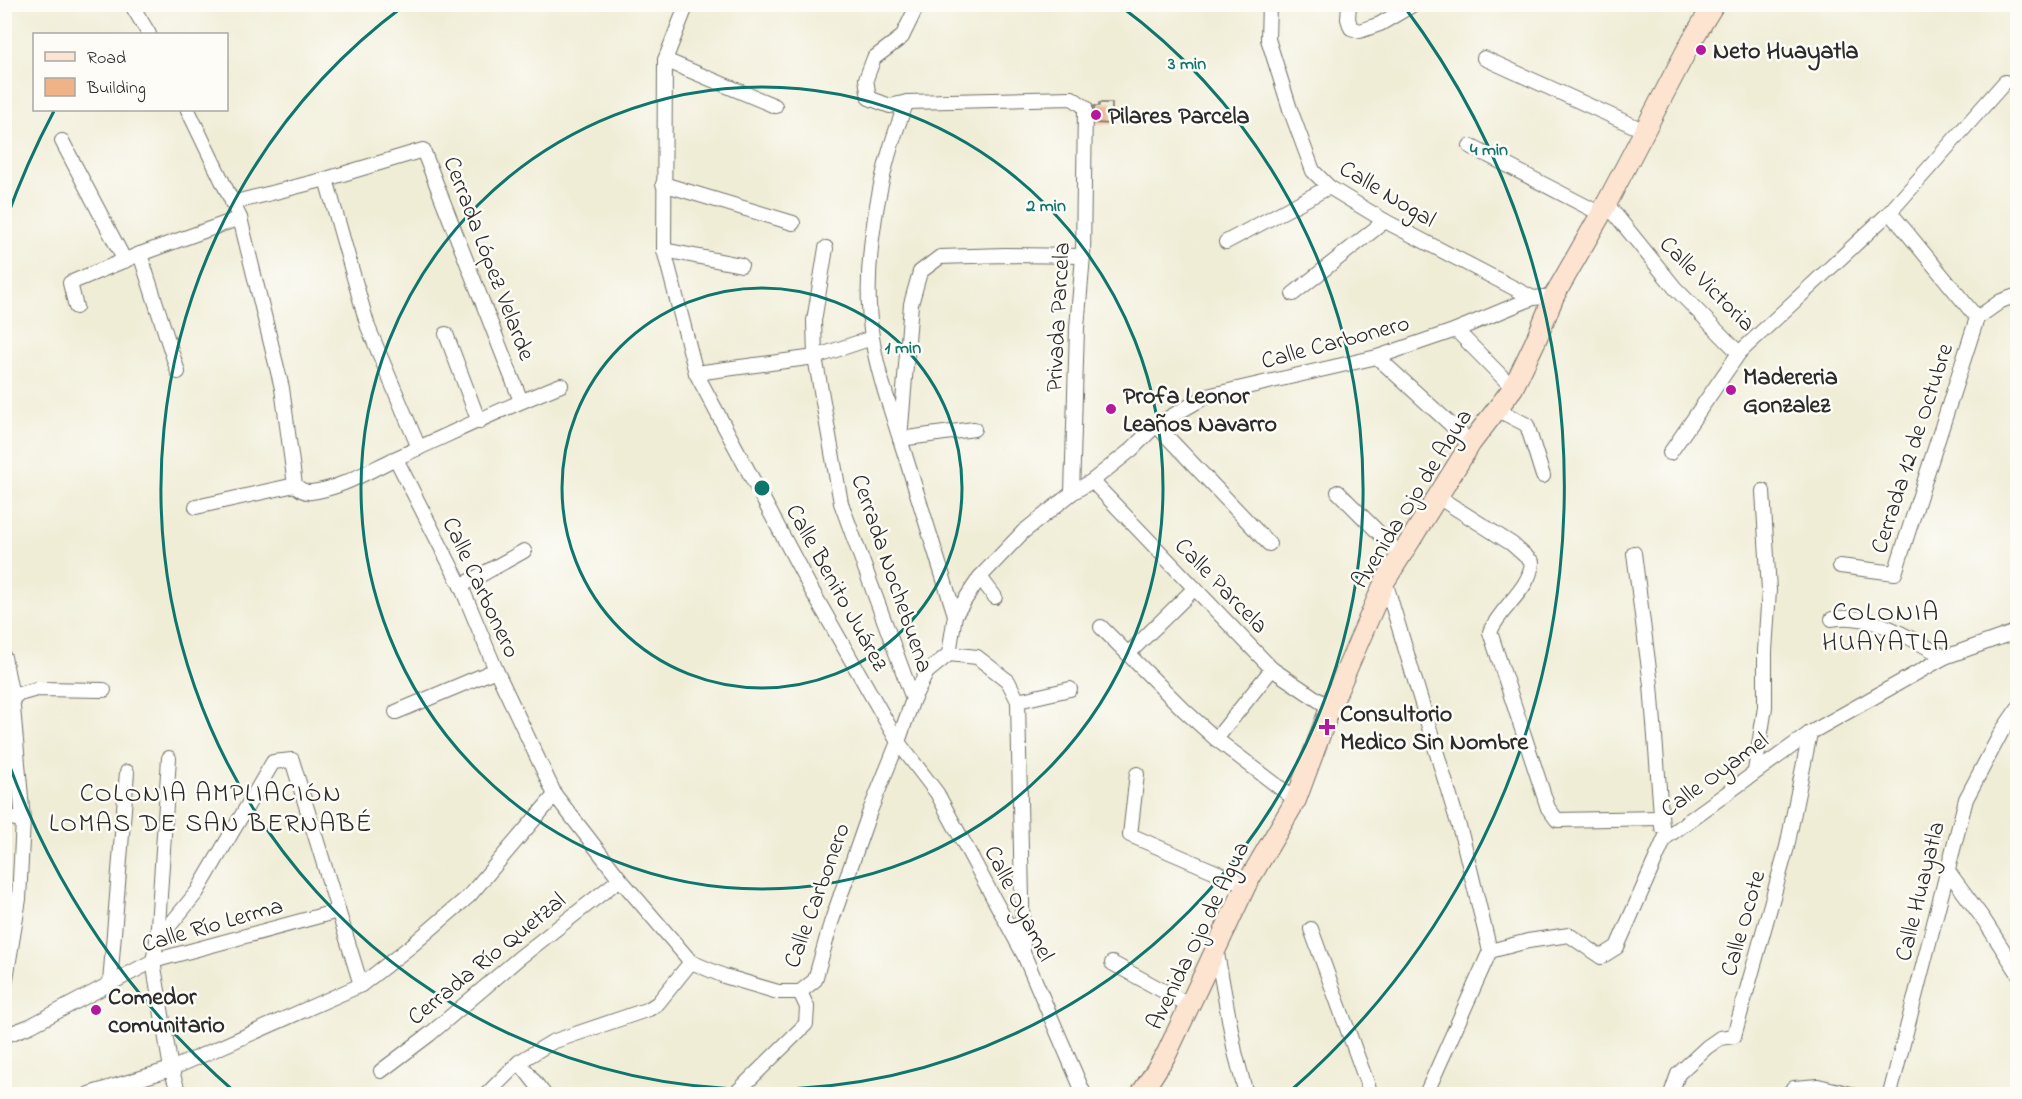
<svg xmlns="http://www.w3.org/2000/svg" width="2022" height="1099" viewBox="0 0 2022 1099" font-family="'Indie Flower',sans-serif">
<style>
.building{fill:url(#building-back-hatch)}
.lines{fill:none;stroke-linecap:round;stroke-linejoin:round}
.street-casing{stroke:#706f67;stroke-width:16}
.secondary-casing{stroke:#706f67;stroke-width:22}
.street{stroke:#fff;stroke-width:14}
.secondary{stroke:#fde4d1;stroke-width:20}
.ring{fill:none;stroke:#0f766e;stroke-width:3}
.poi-dot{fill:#b5179e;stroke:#fdfcf7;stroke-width:2}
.labels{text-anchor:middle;stroke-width:5;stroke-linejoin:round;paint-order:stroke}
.poi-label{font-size:24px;font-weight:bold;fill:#2b2b2b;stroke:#fdfcf7;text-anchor:start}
.street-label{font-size:24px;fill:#2b2b2b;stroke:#fdfcf7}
.neighbourhood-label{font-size:26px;letter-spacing:1.5px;fill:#2b2b2b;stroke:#fdfcf7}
.centre{fill:#0f766e;stroke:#fdfcf7;stroke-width:3}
.ring-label{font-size:18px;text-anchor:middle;font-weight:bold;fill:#0f766e;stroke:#fdfcf7;stroke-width:5;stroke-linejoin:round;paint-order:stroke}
</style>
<defs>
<pattern id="building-back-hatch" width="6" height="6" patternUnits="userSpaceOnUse" patternTransform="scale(1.5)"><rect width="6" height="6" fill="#efb387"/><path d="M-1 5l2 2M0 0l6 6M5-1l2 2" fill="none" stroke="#cd9a75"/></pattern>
</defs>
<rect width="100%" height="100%" fill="#fdfcf7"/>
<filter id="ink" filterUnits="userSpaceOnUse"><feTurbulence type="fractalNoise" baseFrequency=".0167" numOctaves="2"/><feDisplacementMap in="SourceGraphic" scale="12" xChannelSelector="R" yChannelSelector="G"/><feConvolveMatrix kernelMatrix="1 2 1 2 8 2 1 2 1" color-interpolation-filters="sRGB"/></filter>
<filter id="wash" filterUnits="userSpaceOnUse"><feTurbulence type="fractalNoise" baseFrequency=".008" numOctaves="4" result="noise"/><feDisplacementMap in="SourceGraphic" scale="24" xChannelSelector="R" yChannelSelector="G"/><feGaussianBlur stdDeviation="1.35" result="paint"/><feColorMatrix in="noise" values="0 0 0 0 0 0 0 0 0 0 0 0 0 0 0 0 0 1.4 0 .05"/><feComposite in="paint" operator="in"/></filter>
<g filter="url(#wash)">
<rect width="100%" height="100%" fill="#f0edd7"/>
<g id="blocks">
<path class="building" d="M1099 103H1112V124L1094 123V106H1099Z"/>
</g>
</g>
<g filter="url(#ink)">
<use href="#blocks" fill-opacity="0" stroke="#706f67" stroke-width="1.5"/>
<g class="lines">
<defs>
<g id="street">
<path d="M131 4 149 34"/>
<path d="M687 4 665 60 664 250 696 373 811 589 898 742 937 793 1024 955 1084 1094"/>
<path d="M918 4 902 37 874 58 866 79 869 98 890 106 907 102 1072 98 1085 107 1083 256 1077 328 1072 493"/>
<path d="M1269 4 1268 39 1290 109 1313 171 1329 187 1385 221 1533 298"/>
<path d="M1349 4 1348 19 1351 28 1360 31 1380 24 1414 4"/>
<path d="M1484 58 1645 131"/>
<path d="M665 60 775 106"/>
<path d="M907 102C879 168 861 266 872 337 877 372 890 406 900 439L974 429"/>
<path d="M188 110 240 218 282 388 295 485C300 489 304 493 311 492 339 489 367 472 392 460 448 435 503 408 561 385"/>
<path d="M62 141 125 261"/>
<path d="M1470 146 1601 214"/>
<path d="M326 179 368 327 419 448"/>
<path d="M663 184 793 223"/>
<path d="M232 203 326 179 423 150 521 401"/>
<path d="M1606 203 1675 288 1739 353"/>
<path d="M1890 212 1977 318"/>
<path d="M1226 242 1329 187"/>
<path d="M826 248 814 321 815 357 841 503 913 699"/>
<path d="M664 250 741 265"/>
<path d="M140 254 178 372"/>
<path d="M1293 294 1385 221"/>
<path d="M76 307 70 283 140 254 240 218"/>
<path d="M1977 318 2001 301 2018 295"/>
<path d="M1456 330 1513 388"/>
<path d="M446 334 479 422"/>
<path d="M1377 357 1471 443"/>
<path d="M696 373 815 357 872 338"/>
<path d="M1496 409 1527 425 1543 476"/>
<path d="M1156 425 1269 544"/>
<path d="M1670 453 1739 353 1890 212 2005 82"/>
<path d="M396 459 461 586 496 670 555 795 620 879 691 962 724 976 778 992H800L815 980 831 923 870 811 898 742 913 699 927 672 949 654 955 615 980 577 1023 532 1072 493 1092 481 1131 450 1156 425 1207 396 1377 357 1456 330 1533 298 1554 296"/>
<path d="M1092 481 1272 669 1330 708"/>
<path d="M1338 492 1401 555"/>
<path d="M1438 497 1512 544 1532 562C1531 589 1500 607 1490 632L1548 808 1557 820 1660 818"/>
<path d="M196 507 295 485"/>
<path d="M1634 553 1651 685 1662 827"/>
<path d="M1840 566 1895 573 1977 318"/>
<path d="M980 577 995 597"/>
<path d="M1385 581 1463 840 1490 951 1426 1094"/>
<path d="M461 586 524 551"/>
<path d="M955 615 900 439 911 304 920 272 940 257 1005 255 1083 256"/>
<path d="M1832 619C1871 611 1912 640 1945 657"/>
<path d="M1101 627 1184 710 1216 739 1296 800"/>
<path d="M949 654 977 657 1008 681 1018 701 1023 951"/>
<path d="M1128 654 1195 588"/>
<path d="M4 657 12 696 23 820 19 899 4 991"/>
<path d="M12 696 37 689 104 690"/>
<path d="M1018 701 1070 689"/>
<path d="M396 712 496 670"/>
<path d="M1216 739 1272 669"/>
<path d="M169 758 157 941 153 961 171 1069 179 1094"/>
<path d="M1755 771 1765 707V651L1769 590 1763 491"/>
<path d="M1137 774 1130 835 1246 885"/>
<path d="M4 817 23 820"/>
<path d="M1948 871 1984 920 2018 973"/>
<path d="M1311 929 1371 1094"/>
<path d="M157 941 197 892 273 762 292 760 361 985"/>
<path d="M1216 948 1235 1052 1246 1094"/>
<path d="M1490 951 1528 941 1569 935 1601 957 1617 947 1665 838 1810 733 1945 657 2018 631"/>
<path d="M1112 963 1189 1005"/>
<path d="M110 983 127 772"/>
<path d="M4 1036 30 1026 153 961 338 911"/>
<path d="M519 1062 544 1094"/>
<path d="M381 1071 430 1034 519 958 620 879"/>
<path d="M89 1094 171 1069 361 985 411 946 469 896 555 795"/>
<path d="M487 1094 519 1062 552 1042 649 1009 658 1003 691 962"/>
<path d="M735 1094 806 1024 807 1007 800 992"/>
<path d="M1671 1094 1678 1074 1707 1047 1720 1038 1734 1036 1787 847 1810 733"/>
<path d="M1788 1094 1794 1088 1818 1086 1851 1094"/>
<path d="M1890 1094 1966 799 2002 731 2018 708"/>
</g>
<path id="secondary" d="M1141 1094 1167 1053 1246 885 1296 800 1330 708 1385 581 1471 443 1513 388 1536 340 1554 296 1601 214 1692 40 1714 4"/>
</defs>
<use href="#street" class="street-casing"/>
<use href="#secondary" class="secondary-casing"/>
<use href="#street" class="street"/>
<use href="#secondary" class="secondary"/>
</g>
</g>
<g class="ring">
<circle cx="762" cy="488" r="200"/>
<circle cx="762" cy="488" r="401"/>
<path d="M1119 5A601 601 0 1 1 405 5"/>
<path d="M236 1093A802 802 0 0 1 6 756M6 220A802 802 0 0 1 54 111M1403 5A802 802 0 0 1 1288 1093"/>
</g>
<g class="poi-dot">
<circle cx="1701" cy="50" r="6"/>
<circle cx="1096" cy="115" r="6"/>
<circle cx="1731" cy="390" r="6"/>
<circle cx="1111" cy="409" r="6"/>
<path d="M1324 718h6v6h6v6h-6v6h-6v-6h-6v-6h6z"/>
<circle cx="96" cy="1010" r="6"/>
</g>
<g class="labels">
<g class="poi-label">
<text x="1713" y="58">Neto Huayatla</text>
<text x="1108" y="123">Pilares Parcela</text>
<text x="1743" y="384">Madereria<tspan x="1743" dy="28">Gonzalez</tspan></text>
<text x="1123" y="403">Profa Leonor<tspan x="1123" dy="28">Leaños Navarro</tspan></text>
<text x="1340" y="721">Consultorio<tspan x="1340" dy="28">Medico Sin Nombre</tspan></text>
<text x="108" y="1004">Comedor<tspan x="108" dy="28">comunitario</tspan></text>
</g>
<g class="street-label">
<text transform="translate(1388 193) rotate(31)" y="8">Calle Nogal</text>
<text transform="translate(490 258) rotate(69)" y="8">Cerrada López Velarde</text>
<text transform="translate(1708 283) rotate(45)" y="8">Calle Victoria</text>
<text transform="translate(1057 317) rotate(-87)" y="8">Privada Parcela</text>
<text transform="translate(1335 341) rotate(-15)" y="8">Calle Carbonero</text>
<text transform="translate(1911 448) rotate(-72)" y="8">Cerrada 12 de Octubre</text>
<text transform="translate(1411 498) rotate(-58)" y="8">Avenida Ojo de Agua</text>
<text transform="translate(893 573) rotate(71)" y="8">Cerrada Nochebuena</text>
<text transform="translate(1222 585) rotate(46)" y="8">Calle Parcela</text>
<text transform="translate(482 587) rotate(65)" y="8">Calle Carbonero</text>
<text transform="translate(838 587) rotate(61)" y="8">Calle Benito Juárez</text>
<text transform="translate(1714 774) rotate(-36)" y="8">Calle Oyamel</text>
<text transform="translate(1919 891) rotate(-76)" y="8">Calle Huayatla</text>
<text transform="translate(816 895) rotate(-70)" y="8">Calle Carbonero</text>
<text transform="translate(1020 903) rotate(63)" y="8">Calle Oyamel</text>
<text transform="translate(1742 923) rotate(-74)" y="8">Calle Ocote</text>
<text transform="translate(212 924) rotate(-16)" y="8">Calle Río Lerma</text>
<text transform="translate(1197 935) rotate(-64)" y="8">Avenida Ojo de Agua</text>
<text transform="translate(486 958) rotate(-39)" y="8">Cerrada Río Quetzal</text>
</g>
<g class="neighbourhood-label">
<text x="1886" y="620">COLONIA<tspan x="1886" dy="30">HUAYATLA</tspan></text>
<text x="211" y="801">COLONIA AMPLIACIÓN<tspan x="211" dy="30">LOMAS DE SAN BERNABÉ</tspan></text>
</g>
</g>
<circle cx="762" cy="488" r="9" class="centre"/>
<g class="ring-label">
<text x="1187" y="69">3 min</text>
<text x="1489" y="155">4 min</text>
<text x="1046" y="211">2 min</text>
<text x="903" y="353">1 min</text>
</g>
<rect width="2022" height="1099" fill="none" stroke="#fdfcf7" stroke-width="24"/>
<rect x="33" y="33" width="195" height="78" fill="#fdfcf7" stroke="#a9a8a5" stroke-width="1.5"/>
<rect x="45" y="52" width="30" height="9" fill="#fde4d1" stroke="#a9a8a5" stroke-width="1.5"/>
<text x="87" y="63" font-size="18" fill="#2b2b2b">Road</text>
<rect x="45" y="78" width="30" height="18" fill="#efb387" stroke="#a9a8a5" stroke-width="1.5"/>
<text x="87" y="93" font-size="18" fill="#2b2b2b">Building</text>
</svg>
